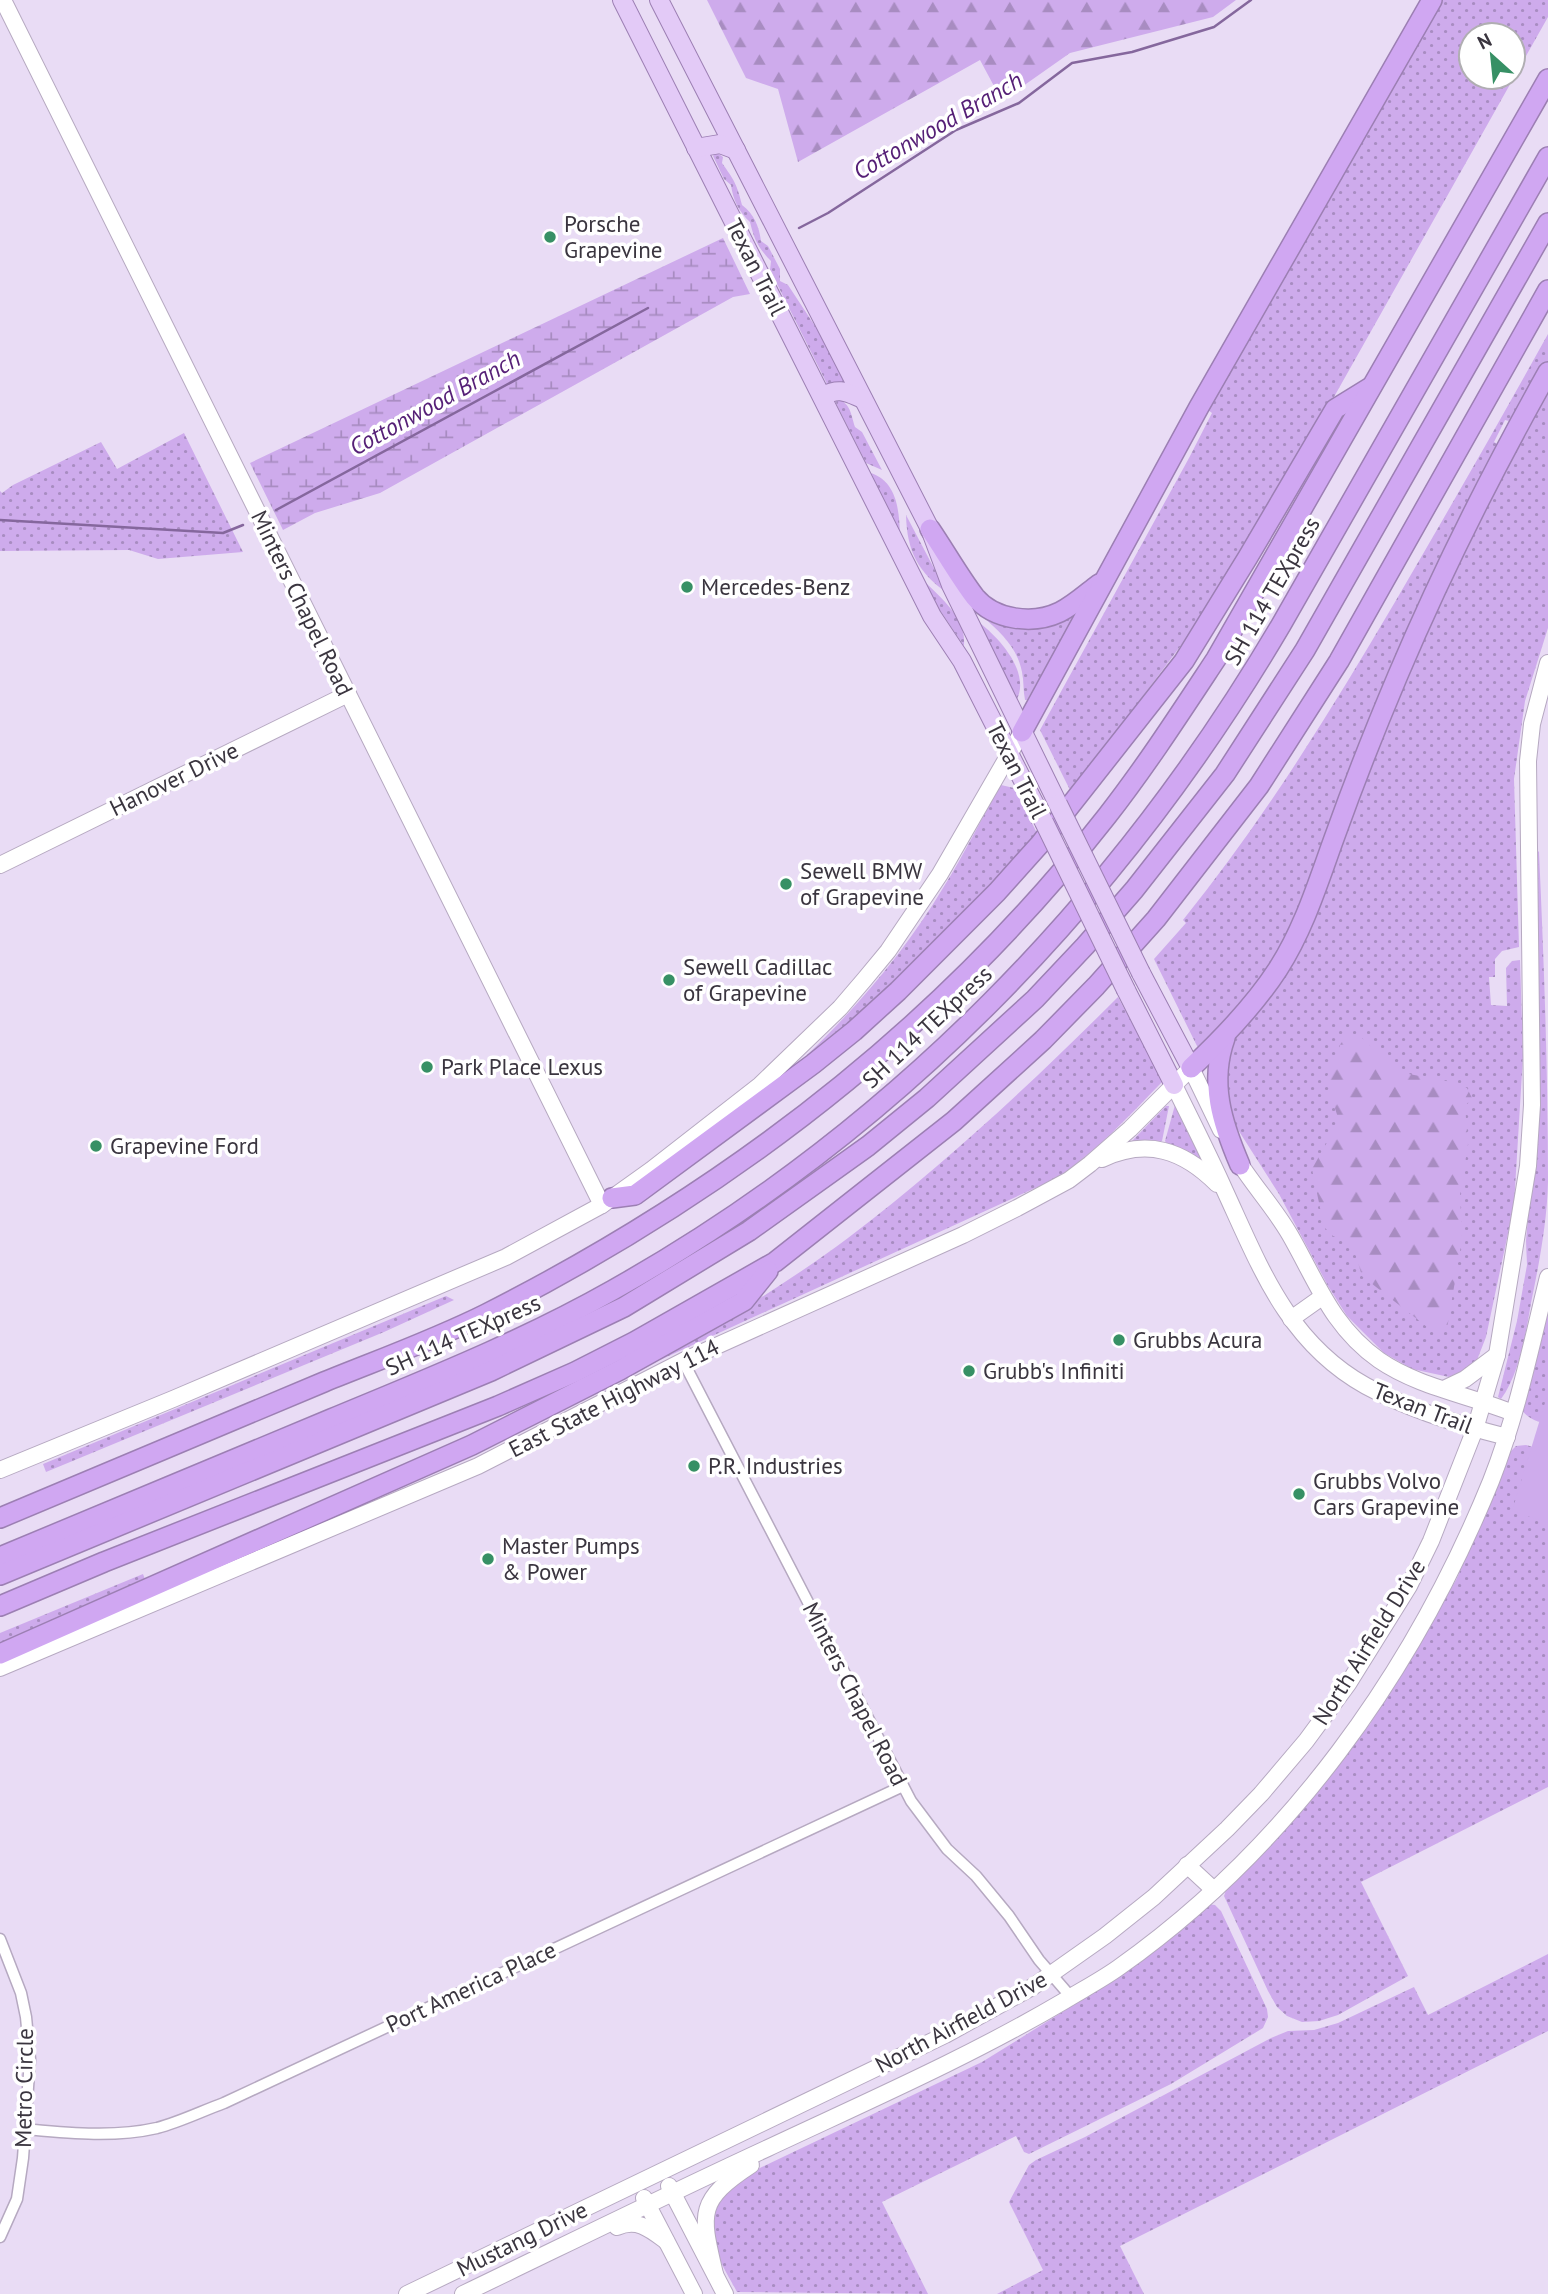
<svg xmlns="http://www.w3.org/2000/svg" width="1548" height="2294" viewBox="0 0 1548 2294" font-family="'PT Sans',sans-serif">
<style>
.grass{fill:url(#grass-dots);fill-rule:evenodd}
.forest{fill:url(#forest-firs)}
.wetland{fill:url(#wetland-marsh)}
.green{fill:#ceabec}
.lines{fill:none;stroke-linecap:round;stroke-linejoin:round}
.stream{stroke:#85679d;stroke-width:2.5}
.street-casing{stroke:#b6a9c1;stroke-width:13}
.secondary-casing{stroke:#b6a9c1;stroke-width:18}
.primary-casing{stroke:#9c7fb3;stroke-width:20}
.highway-casing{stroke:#9c7fb3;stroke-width:22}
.street{stroke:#fff;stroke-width:10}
.secondary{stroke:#fff;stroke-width:16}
.primary{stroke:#e3caf7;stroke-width:18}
.highway{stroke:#d0a7f2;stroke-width:19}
.primary-bridge-casing{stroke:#9c7fb3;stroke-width:20;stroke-linecap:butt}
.primary-bridge{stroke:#e3caf7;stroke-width:18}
.poi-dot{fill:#379065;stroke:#fff;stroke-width:2.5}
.labels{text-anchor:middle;stroke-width:7;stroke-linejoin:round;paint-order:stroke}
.poi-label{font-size:23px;fill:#3a353f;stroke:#fff;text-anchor:start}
.street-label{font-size:23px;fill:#3a353f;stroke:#fff}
.water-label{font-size:24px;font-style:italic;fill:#562077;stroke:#fff}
</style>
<defs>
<pattern id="grass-dots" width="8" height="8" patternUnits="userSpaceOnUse" patternTransform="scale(1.75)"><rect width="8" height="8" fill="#ceabec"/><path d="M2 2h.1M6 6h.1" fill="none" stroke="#a88cc1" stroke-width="1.8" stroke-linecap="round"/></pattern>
<pattern id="forest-firs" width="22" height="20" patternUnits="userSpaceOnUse" patternTransform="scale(1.75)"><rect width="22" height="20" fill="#ceabec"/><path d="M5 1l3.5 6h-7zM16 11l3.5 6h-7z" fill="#a88cc1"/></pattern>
<pattern id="wetland-marsh" width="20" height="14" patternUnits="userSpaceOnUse" patternTransform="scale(1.75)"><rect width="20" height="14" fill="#ceabec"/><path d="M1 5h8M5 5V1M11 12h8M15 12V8" fill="none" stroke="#a88cc1"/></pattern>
</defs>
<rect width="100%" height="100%" fill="#e9dcf5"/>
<g class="grass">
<path d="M1439 0H1548V17L1272 507 1212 604 1071 792 1040 730 1189 458 1212 413 1204 407ZM1471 35H1513V77H1471Z"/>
<path d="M716 152 723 157 722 163C734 180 737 184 742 205 754 214 759 226 761 241L768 246 780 269V281L788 285 817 329 849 391 827 384 770 270 771 261C758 248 754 239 750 222 739 212 733 200 731 185L724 179 713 156Z"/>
<path d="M1548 334V362L1515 420 1511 418 1509 421 1505 420 1494 442 1501 446 1282 950 1237 1011 1198 1048 1154 959 1186 923 1183 920C1264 820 1330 712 1395 602 1447 513 1498 424 1548 334Z"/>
<path d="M1548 387V628L1525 701 1514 779 1519 947 1502 951 1495 959V977H1489L1491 1005 1507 1006 1506 968 1512 961 1520 960 1523 1056 1514 1205 1486 1337 1477 1360 1471 1367 1449 1377 1412 1369 1384 1353 1347 1316 1328 1286 1279 1194 1235 1125 1228 1108 1227 1050 1238 1030 1260 1001 1399 689 1490 494Z"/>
<path d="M837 399C851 403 851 415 855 427L862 432 882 470 866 463 836 403Z"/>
<path d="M184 433 243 552 158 559 129 550 0 551V491L2 493 13 485 101 442 117 469Z"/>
<path d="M871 473C897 482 899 510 900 534Z"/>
<path d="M906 515 947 593C918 572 907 552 906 515Z"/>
<path d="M922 579C940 597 967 618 964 646L937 606Z"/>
<path d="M1077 611 1027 700H1025C1023 691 1024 681 1022 672 1017 647 1001 633 983 617Z"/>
<path d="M977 621C998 636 1032 673 1016 701Z"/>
<path d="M1001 785 1014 788 1037 833 992 887 929 951 809 1058 807 1055C859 1005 906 950 943 888 964 855 981 819 1001 785Z"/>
<path d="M1536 849 1539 852C1544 962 1548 1072 1548 1182 1547 1223 1539 1264 1531 1303 1526 1333 1519 1375 1501 1399L1498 1397 1517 1321 1527 1265 1526 1241 1533 1157Z"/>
<path d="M1118 997 1163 1081C1129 1116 1097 1151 1055 1179L660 1360C723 1321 788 1283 848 1238 944 1165 1033 1082 1118 997Z"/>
<path d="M1175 1105 1202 1159 1201 1161 1168 1145 1165 1141Z"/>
<path d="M1166 1106H1169L1162 1141 1159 1143 1131 1142Z"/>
<path d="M446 1296 454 1300 384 1332 46 1472 43 1464Z"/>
<path d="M1548 1301V1423C1537 1423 1527 1418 1521 1409Z"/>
<path d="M1526 1445 1548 1451V1787L1361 1882 1408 1976 1338 2015 1319 2021 1302 2022 1287 2016 1277 2007 1268 1991 1224 1896 1227 1887 1310 1801 1370 1724 1456 1580 1491 1502 1509 1453 1516 1446Z"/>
<path d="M143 1574 146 1582 0 1648V1633Z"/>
<path d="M1207 1904 1215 1905 1221 1911 1267 2009 1268 2017 1263 2028 1171 2084 1029 2154 1024 2152 1016 2136 882 2202 928 2294 737 2292C724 2267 704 2240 714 2210 718 2199 730 2188 737 2179L982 2062 1106 1985Z"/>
<path d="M1548 1954V2031L1120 2246 1144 2294H997L1043 2270 1009 2202 1029 2165 1036 2160 1085 2137 1271 2038 1288 2031 1314 2030 1338 2023 1414 1987 1428 2015Z"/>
</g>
<g class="forest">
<path d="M707 0H1236L1213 17 1070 53 1002 101 980 60 798 162 778 89 746 78Z"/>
<path d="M1349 1035 1362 1038 1398 1072 1457 1083 1467 1088 1472 1098 1465 1106 1468 1144 1460 1195 1462 1239 1447 1329 1431 1330 1362 1276 1356 1256 1346 1241 1333 1236 1324 1227 1312 1169 1339 1121 1326 1079 1341 1043Z"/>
</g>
<path class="wetland" d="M723 238 750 294 733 297 380 493 315 513 283 530 250 463Z"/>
<path class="green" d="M1548 1393V1523L1512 1511Z"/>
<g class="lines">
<g class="stream">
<path d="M799 228 828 213 956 130 1019 103 1072 63 1132 52 1214 27 1251 0"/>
<path d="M276 510 648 308"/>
<path d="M0 520 223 533 243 525"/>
</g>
<defs>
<g id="street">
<path d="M683 1361 911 1801 947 1849 976 1876 1009 1916 1039 1960 1071 1997"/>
<path d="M0 1939 21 1993 26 2017 30 2059 23 2158 17 2199 0 2237"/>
<path d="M25 2129C68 2133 113 2138 157 2128 180 2122 202 2111 224 2103L903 1786"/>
</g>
<g id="secondary">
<path d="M3 0 602 1205"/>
<path d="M0 865 348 694"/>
<path d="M1174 1085C1191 1120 1209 1155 1225 1191 1260 1267 1288 1343 1366 1386 1410 1410 1459 1425 1507 1437"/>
<path d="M1235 1156C1251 1183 1274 1207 1290 1235 1317 1282 1332 1327 1379 1360 1418 1387 1469 1395 1513 1413"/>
<path d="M1102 1159C1147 1138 1183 1150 1217 1184"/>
<path d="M1291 1319 1322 1297"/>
<path d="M1444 1389 1465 1379 1497 1355"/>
<path d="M0 1470 173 1399 506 1257 602 1205 651 1170 760 1085 840 1008 864 980 888 951 940 874 1022 732"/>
<path d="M0 1668 478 1466 683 1361 963 1235 1017 1208 1069 1180 1090 1164 1130 1129 1191 1068 1221 1130"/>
<path d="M1187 1865 1214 1890"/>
<path d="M669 2186 725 2294"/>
<path d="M644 2198 694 2294"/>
<path d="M617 2227C637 2218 650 2229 666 2241"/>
<path d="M715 2274C701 2214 696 2201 751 2165"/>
<path d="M407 2294 945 2035 1034 1986 1105 1936 1154 1897 1227 1829 1261 1794 1306 1741 1348 1684 1409 1586 1431 1541 1475 1429 1497 1355 1528 1166 1532 1105 1528 761 1532 724 1548 663"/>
<path d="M463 2294C565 2245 666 2195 768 2148 868 2101 969 2057 1064 2001 1082 1990 1101 1980 1118 1968 1288 1848 1413 1673 1491 1481 1517 1415 1531 1346 1548 1277"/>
</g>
<g id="primary">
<path d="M622 0 932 616 962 661 1044 822"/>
<path d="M659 0 930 529 951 585 1058 804"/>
<path d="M696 148 720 144 736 150"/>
<path d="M822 396C840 387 846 392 863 399"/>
<path d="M1141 973 1191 1068"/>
<path d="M1126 990 1174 1085"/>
</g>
<g id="highway">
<path d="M930 529C945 551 959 576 975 597 994 620 1033 625 1060 612 1074 605 1087 593 1099 584"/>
<path d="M1022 732 1199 407 1432 0"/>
<path d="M1225 1038C1209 1083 1222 1123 1240 1165"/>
<path d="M1191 1068C1223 1038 1254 1006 1278 969 1305 927 1319 879 1336 833 1355 780 1376 727 1398 675 1442 571 1493 470 1548 372"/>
<path d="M612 1198 635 1195 813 1064 854 1031 898 991 997 892 1040 844 1184 661 1248 557 1335 409 1369 388"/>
<path d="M0 1518C108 1473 216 1427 324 1382 378 1360 434 1340 486 1314 727 1192 940 1029 1107 816 1146 766 1181 712 1216 659L1548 79"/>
<path d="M0 1557C110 1511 221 1465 331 1419 427 1379 523 1341 613 1290 893 1133 1119 900 1281 625L1548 157"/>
<path d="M0 1575 491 1371 624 1307 749 1231 868 1146 927 1098 1035 999 1085 946 1134 890 1225 774 1305 650 1548 223"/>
<path d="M0 1606 104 1562 498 1406 575 1372 634 1342 775 1262 954 1121 1043 1040 1096 986 1156 919 1259 786 1339 661 1548 290"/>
<path d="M0 1654 472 1445 620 1370 744 1301 768 1271"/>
</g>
</defs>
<use href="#street" class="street-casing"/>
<use href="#secondary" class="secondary-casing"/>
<use href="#primary" class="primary-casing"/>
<use href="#highway" class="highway-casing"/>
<use href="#street" class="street"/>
<use href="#secondary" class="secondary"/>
<use href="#primary" class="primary"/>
<use href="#highway" class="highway"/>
<defs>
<g id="primary-bridge">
<path d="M1058 804 1141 973"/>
<path d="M1044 822 1126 990"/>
</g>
</defs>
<use href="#primary-bridge" class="primary-bridge-casing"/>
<use href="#primary-bridge" class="primary-bridge"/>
</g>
<g class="poi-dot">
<circle cx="550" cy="237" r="7"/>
<circle cx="687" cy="587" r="7"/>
<circle cx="786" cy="884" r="7"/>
<circle cx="669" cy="980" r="7"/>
<circle cx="427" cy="1067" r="7"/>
<circle cx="96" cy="1146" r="7"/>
<circle cx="1119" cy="1340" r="7"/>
<circle cx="969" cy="1371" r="7"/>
<circle cx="694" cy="1466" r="7"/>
<circle cx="1299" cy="1494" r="7"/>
<circle cx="488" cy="1559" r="7"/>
</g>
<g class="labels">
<g class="poi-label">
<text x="564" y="232">Porsche<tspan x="564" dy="26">Grapevine</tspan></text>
<text x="701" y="595">Mercedes-Benz</text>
<text x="800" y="879">Sewell BMW<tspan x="800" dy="26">of Grapevine</tspan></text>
<text x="683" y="975">Sewell Cadillac<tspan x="683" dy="26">of Grapevine</tspan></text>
<text x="441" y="1075">Park Place Lexus</text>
<text x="110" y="1154">Grapevine Ford</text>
<text x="1133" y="1348">Grubbs Acura</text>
<text x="983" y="1379">Grubb's Infiniti</text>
<text x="708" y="1474">P.R. Industries</text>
<text x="1313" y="1489">Grubbs Volvo<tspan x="1313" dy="26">Cars Grapevine</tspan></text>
<text x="502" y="1554">Master Pumps<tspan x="502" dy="26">&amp; Power</tspan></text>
</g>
<g class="street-label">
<text transform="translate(756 267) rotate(63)" y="8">Texan Trail</text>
<text transform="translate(1272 591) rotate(-60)" y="8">SH 114 TEXpress</text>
<text transform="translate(302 603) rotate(64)" y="8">Minters Chapel Road</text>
<text transform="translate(1017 770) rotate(63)" y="8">Texan Trail</text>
<text transform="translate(174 779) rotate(-26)" y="8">Hanover Drive</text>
<text transform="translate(927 1027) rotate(-43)" y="8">SH 114 TEXpress</text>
<text transform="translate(463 1335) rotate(-24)" y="8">SH 114 TEXpress</text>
<text transform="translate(614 1398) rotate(-27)" y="8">East State Highway 114</text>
<text transform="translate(1423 1408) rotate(21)" y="8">Texan Trail</text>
<text transform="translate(1369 1642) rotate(-58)" y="8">North Airfield Drive</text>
<text transform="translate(855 1694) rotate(63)" y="8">Minters Chapel Road</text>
<text transform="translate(471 1987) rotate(-25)" y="8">Port America Place</text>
<text transform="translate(961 2022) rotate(-28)" y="8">North Airfield Drive</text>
<text transform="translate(24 2088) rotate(-89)" y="8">Metro Circle</text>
<text transform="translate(522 2239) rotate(-26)" y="8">Mustang Drive</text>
</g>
<g class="water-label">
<text transform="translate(938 126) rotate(-30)" y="8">Cottonwood Branch</text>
<text transform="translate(435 403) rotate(-29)" y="8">Cottonwood Branch</text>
</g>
</g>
<g transform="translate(1492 56) rotate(333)"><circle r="33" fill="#ffffff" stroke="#b0aeb2" stroke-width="2"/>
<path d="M0-5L12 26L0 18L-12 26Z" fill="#379065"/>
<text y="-10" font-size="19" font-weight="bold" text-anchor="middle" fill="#3a353f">N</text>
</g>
</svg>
